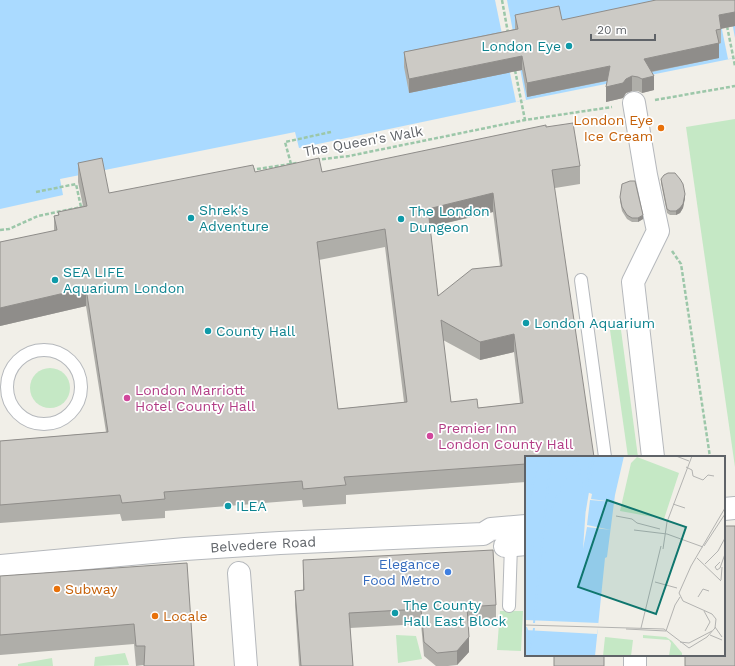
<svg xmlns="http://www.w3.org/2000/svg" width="735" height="666" viewBox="0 0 735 666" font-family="'Work Sans',sans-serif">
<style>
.green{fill:#c5e8c5}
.water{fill:#aadaff}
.pier{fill:#f1efe8}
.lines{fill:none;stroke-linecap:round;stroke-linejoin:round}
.lane-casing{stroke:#b5b8bc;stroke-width:14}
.street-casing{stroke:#b5b8bc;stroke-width:24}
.path{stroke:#9cc7a9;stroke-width:2.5;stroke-dasharray:4 2;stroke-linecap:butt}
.lane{stroke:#fff;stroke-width:12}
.street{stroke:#fff;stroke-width:22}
.wall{fill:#afaea9;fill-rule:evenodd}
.shaded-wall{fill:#8f8d8a}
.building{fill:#cccac5;stroke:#8f8d8a;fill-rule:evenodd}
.culture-dot{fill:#0f9aa8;stroke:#fff;stroke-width:1.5}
.food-dot{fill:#e8710a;stroke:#fff;stroke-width:1.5}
.hotel-dot{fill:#d1479c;stroke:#fff;stroke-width:1.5}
.shop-dot{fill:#3f7fe0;stroke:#fff;stroke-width:1.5}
.labels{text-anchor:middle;stroke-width:3.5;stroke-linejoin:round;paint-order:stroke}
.culture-label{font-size:14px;fill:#0d838f;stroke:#fff;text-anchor:start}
.food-label{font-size:14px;fill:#c56008;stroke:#fff;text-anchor:start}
.street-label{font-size:14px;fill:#5f6368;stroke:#fff}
.hotel-label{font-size:14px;fill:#b23c85;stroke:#fff;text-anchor:start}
.shop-label{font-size:14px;fill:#366cbe;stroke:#fff;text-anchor:end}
.inset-river{fill:none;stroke:#aadaff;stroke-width:2}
.inset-road{fill:none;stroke:#b3b3b1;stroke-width:1}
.view{fill:#0f766e;fill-opacity:0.15;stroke:#0f766e;stroke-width:2}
.inset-edge{fill:none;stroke:#5f6368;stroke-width:2}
</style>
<rect width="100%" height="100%" fill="#f1efe8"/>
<g class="green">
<path d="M735 119V467L686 127Z"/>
<path d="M610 330H621L638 457H628Z"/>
<circle cx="50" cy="388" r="20"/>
<path d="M500 611H523L521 651 497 650Z"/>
<path d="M396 635 416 636 422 659 398 663Z"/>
<path d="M125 653 129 665 94 666 95 657Z"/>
<path d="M52 658 53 666H18V664Z"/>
</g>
<path class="water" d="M0 0H735V58L526 100 299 148 295 132 60 179 63 195 0 209Z"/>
<g class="pier">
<path d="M495 0H507L526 100 516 102Z"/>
<path d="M716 0H728L735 38V58L728 59Z"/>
</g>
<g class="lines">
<defs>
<g id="lane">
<path d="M581 280 605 457"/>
<circle cx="44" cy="387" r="37"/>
<path d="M509 606 511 545"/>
</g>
<g id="street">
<path d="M634 103 646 175 658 231 633 282 653 457"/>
<path d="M724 509 735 508"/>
<path d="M505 546 526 544"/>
<path id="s1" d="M0 566 185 549 280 543 483 534 491 529 526 526"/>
<path d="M239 573 246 666"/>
<path d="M635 666V655"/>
</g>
</defs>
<use href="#lane" class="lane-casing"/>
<use href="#street" class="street-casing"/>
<g class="path">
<path d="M502 0 508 33"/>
<path d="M727 26 735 66"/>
<path d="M515 70 525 120"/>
<path d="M655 100 735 86"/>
<path d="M316 160 349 156 525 120 612 107"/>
<path d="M291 164 285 142 331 132"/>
<path d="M251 170 297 163"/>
<path d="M36 192 76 184 81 207"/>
<path d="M0 230 9 229 38 216 86 206"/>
<path d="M672 251 681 264 710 457"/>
<path d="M656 655H689"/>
</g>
<use href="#lane" class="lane"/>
<use href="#street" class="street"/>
</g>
<g class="wall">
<path d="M735 0V26L721 29V43L719 44V58L652 72 654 90 642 93 638 91H632L626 93 623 98 606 102 607 81 527 97 522 70 409 93 404 67V52L515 29V15L562 20Z"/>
<path d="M546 127 580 166V184L555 188 526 457V482L346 495V504L303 507 302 500 165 511V518L122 521 120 514 0 523V441L106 432 86 306 0 326V242L54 231V216L58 215V212L83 206 78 182V163L109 193 255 172H322ZM493 212 500 266 438 296 430 227ZM385 247 404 402 338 409 319 260ZM443 340 480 360 514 352 520 403 478 408 451 402Z"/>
<path d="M661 179 685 198 683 208 680 213 676 215H670L667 213 661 183Z"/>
<path d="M620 197 643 219 638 222H632L627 219 622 211 620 201Z"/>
<path d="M303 560 496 605V620L468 621 469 652 457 665 448 666H436L424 656 421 624 350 628 353 666H299L295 605V591L303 590Z"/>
<path d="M187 563 144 665 136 666 134 644 0 655V576Z"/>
</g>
<g class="shaded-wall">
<path d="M735 12V26L719 29V15Z"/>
<path d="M719 43V58L644 73V59Z"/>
<path d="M522 56V70L409 93V79Z"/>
<path d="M610 66V80L527 97V83Z"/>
<path d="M632 76V91L626 93 623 98 606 102V87Z"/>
<path d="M654 76V90L642 93V79Z"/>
<path d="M493 193V212L428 227V209Z"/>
<path d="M685 194V198L683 208 680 213 676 215V211Z"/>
<path d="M643 215V219L638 222V218Z"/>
<path d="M86 288V306L0 326V308Z"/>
<path d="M514 334V352L480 360V342Z"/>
<path d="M469 637V652L457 665V651Z"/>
</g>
<g class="building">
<path d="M656 0H735V12L719 15 721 29 716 30 719 43 644 59 654 76 642 79 638 77 632 76 626 79 623 83 606 87 610 66 527 83 522 56 409 79 404 52 518 29 515 15 559 6 562 20Z"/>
<path d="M573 123 580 166 552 170 594 457H526V464L344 477 346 485 303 489 302 481 164 492 165 499 122 503 120 495 0 505V441L108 432 86 288 0 308V242L57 230 54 216 59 215 58 212 87 206 78 163 102 158 109 193 253 165 255 172 319 158 322 172 546 125V127ZM493 193 502 266 472 269 438 296 428 209ZM385 229 407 402 338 409 317 242ZM441 320 480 342 514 334 523 403 478 408 477 399 451 402Z"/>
<path d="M668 173H675L680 179 683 184 685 194 683 204 680 208 676 211H670L667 209 661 179 664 175Z"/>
<path d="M630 181H635L643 215 638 218H632L627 215 622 207 620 197 622 184Z"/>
<path d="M724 526H735V666H685V655H724Z"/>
<path d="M493 550 496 605 467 607 469 637 457 651 437 653 424 642 421 609 349 613 353 666H301L295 591 304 590 303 560Z"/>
<path d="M187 563 194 666H144L145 646H136L134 624 0 635V576Z"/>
<rect x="554" y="655" width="50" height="11"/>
</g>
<g class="culture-dot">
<circle cx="569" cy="46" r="4"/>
<circle cx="191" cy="218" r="4"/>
<circle cx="401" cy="219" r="4"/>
<circle cx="55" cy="280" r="4"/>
<circle cx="526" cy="323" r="4"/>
<circle cx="208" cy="331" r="4"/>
<circle cx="228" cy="506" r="4"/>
<circle cx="395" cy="613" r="4"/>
</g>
<g class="food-dot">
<circle cx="661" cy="128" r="4"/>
<circle cx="57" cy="589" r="4"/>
<circle cx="155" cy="616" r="4"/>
</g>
<g class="hotel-dot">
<circle cx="127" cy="398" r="4"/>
<circle cx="430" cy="436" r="4"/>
</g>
<circle class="shop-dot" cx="448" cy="572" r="4"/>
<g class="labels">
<g class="culture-label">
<text x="561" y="51" text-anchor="end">London Eye</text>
<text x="199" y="215">Shrek's<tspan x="199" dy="16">Adventure</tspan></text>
<text x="409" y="216">The London<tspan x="409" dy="16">Dungeon</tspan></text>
<text x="63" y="277">SEA LIFE<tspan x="63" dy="16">Aquarium London</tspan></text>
<text x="534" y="328">London Aquarium</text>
<text x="216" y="336">County Hall</text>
<text x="236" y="511">ILEA</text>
<text x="403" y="610">The County<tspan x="403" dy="16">Hall East Block</tspan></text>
</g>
<g class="food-label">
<text x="653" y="125" text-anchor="end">London Eye<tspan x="653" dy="16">Ice Cream</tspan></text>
<text x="65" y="594">Subway</text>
<text x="163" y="621">Locale</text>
</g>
<g class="street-label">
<text transform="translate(363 141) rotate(-10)" y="5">The Queen's Walk</text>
<text dy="5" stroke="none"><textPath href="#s1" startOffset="264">Belvedere Road</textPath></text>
</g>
<g class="hotel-label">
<text x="135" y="395">London Marriott<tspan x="135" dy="16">Hotel County Hall</tspan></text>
<text x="438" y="433">Premier Inn<tspan x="438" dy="16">London County Hall</tspan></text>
</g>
<g class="shop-label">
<text x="440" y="569">Elegance<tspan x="440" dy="16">Food Metro</tspan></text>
</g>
</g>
<g transform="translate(525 456)">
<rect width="200" height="200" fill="#f1efe8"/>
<path d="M112 1 154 17 139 63 95 55 106 7ZM118 179 141 181 147 185 157 197V200H144L146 187 144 184 118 182ZM80 181 108 184 106 200H78Z" fill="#c5e8c5"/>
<path d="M0 0H99L90 39 82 101 80 102 70 200H0Z" fill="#aadaff"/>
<path d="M62 36 67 38 66 43 89 46 65 44 62 69 86 74 62 71 58 93ZM0 164 74 167 72 178 0 174Z" fill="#f1efe8"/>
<path class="inset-river" d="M52 0 60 52M60 44 66 0M0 64 14 0M20 67 51 0M17 98 60 54 69 0M0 104 19 69M0 116 15 101M9 167 26 0M1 171 5 182 3 200M6 200 9 172M8 200V182"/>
<path class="inset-road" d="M151 0 164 5M161 11 167 14 168 20 178 24 183 19 189 20M148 48 160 52M91 60 107 63 112 67 135 73M109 74 142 78 178 91M179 90 200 58M138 93 142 66 167 0M172 102 196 125M195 106 190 111 192 114 195 112 200 98M180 108 193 95 200 82M196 124 197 111M130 126 152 132M173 141 178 133 184 135M179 155 185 166 180 175M0 169 139 173 164 192 182 181 190 172M190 171 197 181M116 172 136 90M190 172 191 163 187 158 158 145 154 137 166 110 200 52M101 173 141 175M141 175 150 149 155 141M185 179 197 184M155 186 164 187 187 175"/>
<path class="view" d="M82 44 161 71 131 158 53 131Z"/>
<rect width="200" height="200" class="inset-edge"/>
</g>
<path d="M591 34v6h64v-6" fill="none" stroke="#5f6368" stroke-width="2"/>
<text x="597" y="34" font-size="12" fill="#5f6368" stroke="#ffffff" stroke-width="3" paint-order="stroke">20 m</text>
</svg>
